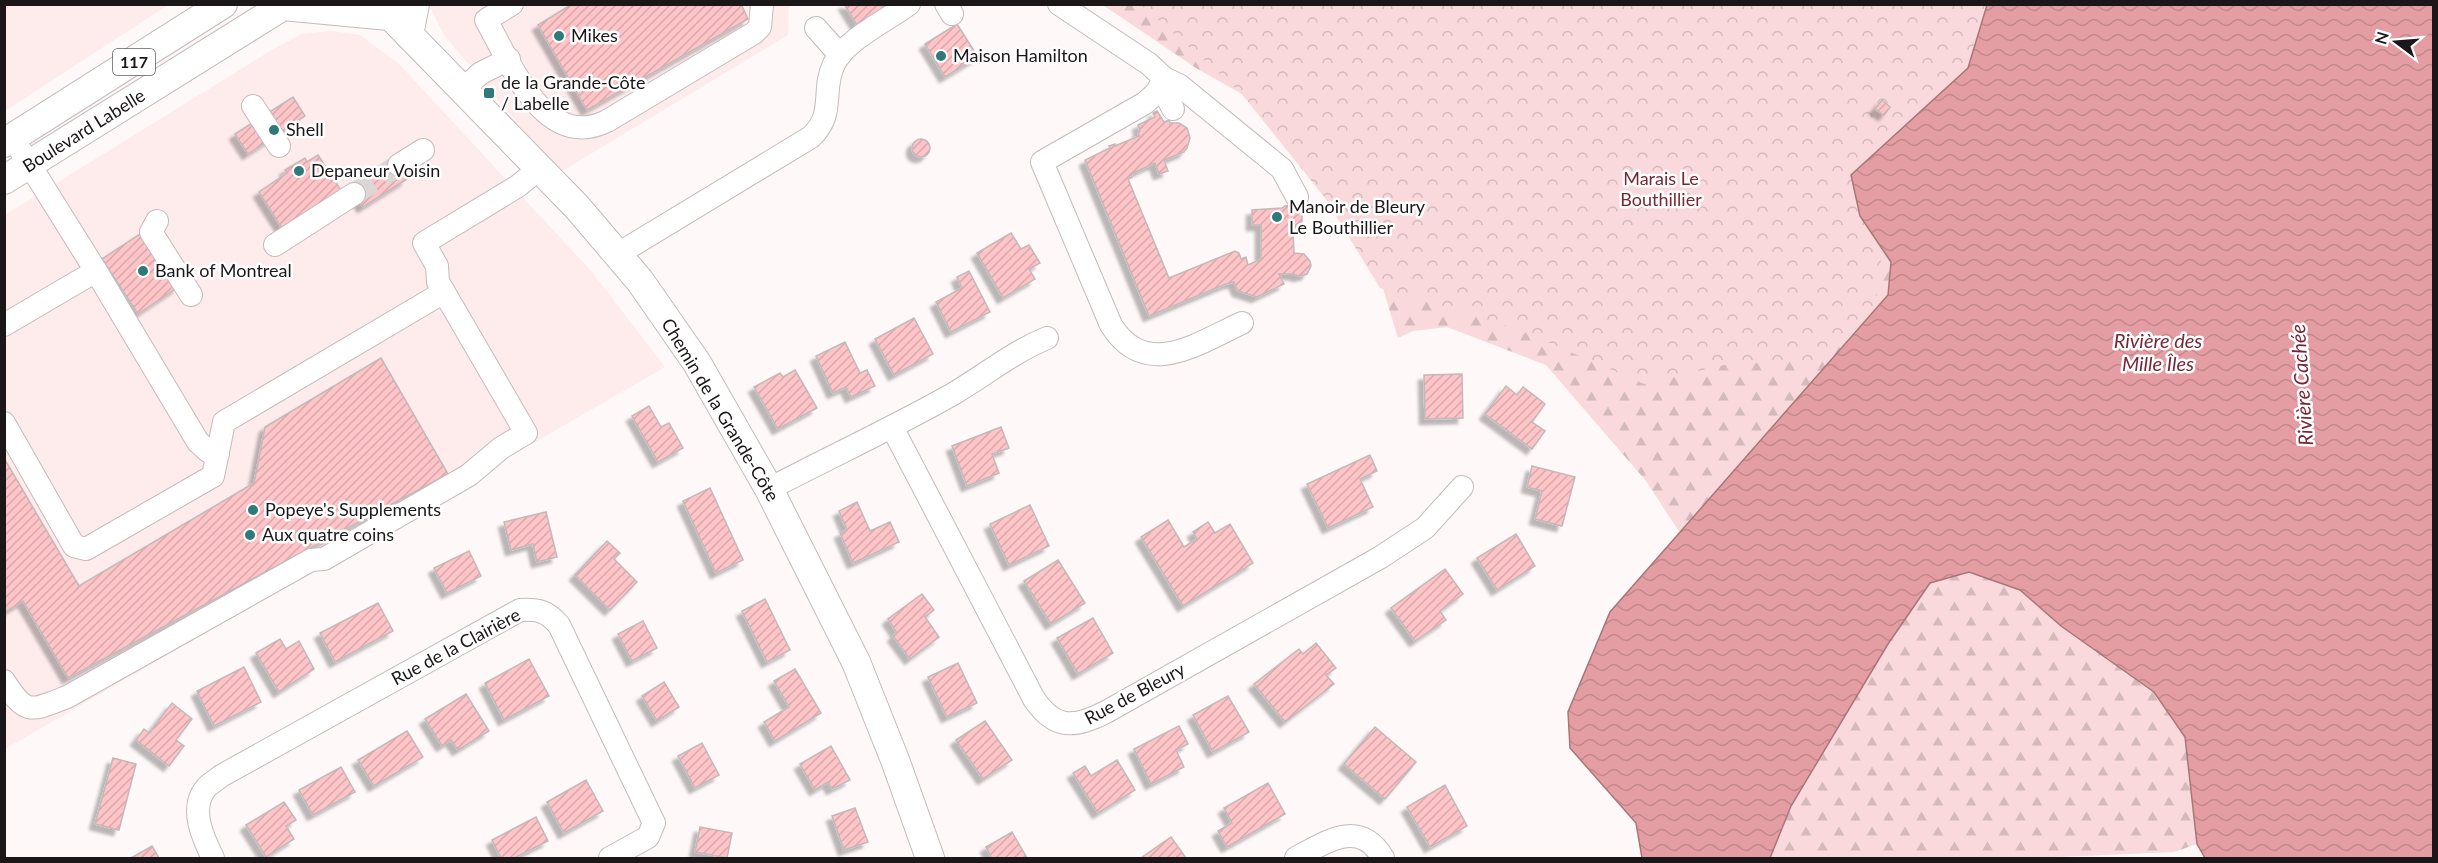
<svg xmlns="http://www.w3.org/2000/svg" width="2438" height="863" viewBox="0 0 2438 863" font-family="Lato,sans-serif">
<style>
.built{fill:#feebec}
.forest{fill:url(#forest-firs)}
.park{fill:url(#park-crowns)}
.water{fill:url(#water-waves);stroke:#a87679;stroke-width:1.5}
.building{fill:url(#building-hatch);stroke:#c3b9ba;stroke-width:1.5;filter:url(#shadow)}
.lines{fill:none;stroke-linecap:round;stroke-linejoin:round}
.minor-tunnel{stroke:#dcd6d6;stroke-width:22;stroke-dasharray:22 11;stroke-linecap:butt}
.minor-casing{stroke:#c4bbbb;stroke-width:24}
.major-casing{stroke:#c4bbbb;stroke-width:30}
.minor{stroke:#fff;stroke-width:22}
.major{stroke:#fff;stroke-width:28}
.poi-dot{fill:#2f7978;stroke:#fff;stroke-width:2}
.labels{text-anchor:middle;stroke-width:5;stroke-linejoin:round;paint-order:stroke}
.shield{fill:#fff;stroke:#5f5d5d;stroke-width:1.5}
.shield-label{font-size:16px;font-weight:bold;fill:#1b1718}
.poi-label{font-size:18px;fill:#1b1718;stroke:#fff;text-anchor:start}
.street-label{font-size:18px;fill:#1b1718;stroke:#fff}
.park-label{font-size:18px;fill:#782734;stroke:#fff}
.water-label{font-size:20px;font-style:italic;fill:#782734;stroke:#fff}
</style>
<defs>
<pattern id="forest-firs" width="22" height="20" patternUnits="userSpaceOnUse" patternTransform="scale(1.5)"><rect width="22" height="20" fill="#f9d9db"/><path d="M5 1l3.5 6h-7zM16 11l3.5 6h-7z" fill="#d5babb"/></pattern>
<pattern id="park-crowns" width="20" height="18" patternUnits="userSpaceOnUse" patternTransform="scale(1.5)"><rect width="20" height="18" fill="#f9d9db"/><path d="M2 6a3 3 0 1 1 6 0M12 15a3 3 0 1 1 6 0" fill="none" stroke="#d5babb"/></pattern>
<pattern id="water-waves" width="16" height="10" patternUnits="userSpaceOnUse" patternTransform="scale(1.5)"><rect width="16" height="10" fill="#e49ea3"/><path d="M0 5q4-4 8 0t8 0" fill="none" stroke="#c3878c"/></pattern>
<pattern id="building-hatch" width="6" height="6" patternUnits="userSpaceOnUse" patternTransform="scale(1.5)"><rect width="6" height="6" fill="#fec4c7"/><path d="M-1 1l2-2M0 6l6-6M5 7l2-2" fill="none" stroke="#d9a8aa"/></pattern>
<filter id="shadow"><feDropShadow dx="-5.5" dy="5.5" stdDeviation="1.5" flood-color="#0004"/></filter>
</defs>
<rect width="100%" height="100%" fill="#fef8f8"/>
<g class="built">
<path d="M5 4H168V5L5 111Z"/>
<path d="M429 5H789L788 35 559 173 444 35Z"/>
<path d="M330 31 360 35 399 64 592 272 665 367 5 749V215L270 51 302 34Z"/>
</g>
<g class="forest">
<path d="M1103 5H1221L1860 216 1891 262 1888 295 1680 533 1646 481 1546 365 1447 327 1413 331 1398 338 1360 213 1265 107 1196 68Z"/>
<path d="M1970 572 2020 590 2061 626 2154 692 2185 737 2197 844 2174 852 2036 858H1770L1791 806 1888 644 1930 583Z"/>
</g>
<path class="park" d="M1141 5H1992L1986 32 1884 241 1874 307 1821 360 1728 364 1644 384 1517 329 1380 288 1325 198 1241 93Z"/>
<path class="water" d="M1987 5H2433V858H2205L2197 844 2185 737 2154 692 2061 626 2020 590 1969 572 1930 583 1888 644 1791 806 1770 858H1642L1636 823 1570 748 1568 712 1610 612 1888 295 1891 262 1860 216 1851 175 1968 68Z"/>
<g class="building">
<path d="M572 4H741L748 19 587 110 538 25Z"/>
<path d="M844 4H881L886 13 860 30Z"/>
<path d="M957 24 978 57 945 77 925 44Z"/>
<path d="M293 97 305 116 248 154 235 134Z"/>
<path d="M1882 100 1890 107 1884 115 1875 109Z"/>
<path d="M1157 111 1164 122 1169 120 1170 123H1179L1187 128 1190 138 1187 148 1184 152 1164 160 1168 171 1159 174 1155 163 1131 174 1132 177 1128 179 1169 278 1235 251 1239 253 1241 259 1246 257 1248 265 1261 259V225H1252V210L1282 208 1285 206 1295 205 1302 212V222L1293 229 1294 253 1304 254 1310 261 1311 266 1307 274 1299 276 1293 274H1279L1284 284 1257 297 1238 291 1234 282 1226 284 1149 316 1085 160 1110 148 1109 146 1115 144V146L1139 136 1138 132 1140 131 1138 125 1155 117 1153 113Z"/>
<circle cx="921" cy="148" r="9"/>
<path d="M318 155 342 192 283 230 259 192 287 173 285 170 305 158 307 162Z"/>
<path d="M394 159 407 179 363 207 350 188Z"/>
<path d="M143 232 178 287 138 314 102 259Z"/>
<path d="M1011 233 1021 249 1029 245 1040 263 1029 269 1035 279 1003 298 977 253Z"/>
<path d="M969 271 990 312 951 332 936 302 962 288 957 277Z"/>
<path d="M914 318 933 354 894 375 875 339Z"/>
<path d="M845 342 860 373 867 370 875 386 851 397 846 387 833 393 816 356Z"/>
<path d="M381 358 448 474 68 678 23 601 4 613V458L79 586 254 483 265 427Z"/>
<path d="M795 370 817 408 778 429 754 387 780 373 783 377Z"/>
<path d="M1462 374 1463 418 1425 419 1424 375Z"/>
<path d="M1506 386 1517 395 1523 387 1545 404 1532 422 1545 431 1532 449 1485 414Z"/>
<path d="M649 406 661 427 669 423 683 448 658 462 632 416Z"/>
<path d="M1001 427 1009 448 992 454 999 473 967 486 952 446Z"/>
<path d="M1370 455 1377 471 1360 479 1373 507 1328 528 1307 484Z"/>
<path d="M1532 466 1575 477 1562 526 1535 519 1542 491 1527 487Z"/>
<path d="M710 488 743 560 716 573 683 501Z"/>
<path d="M857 502 870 531 890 522 899 542 853 563 840 533 847 530 839 511Z"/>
<path d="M1030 505 1049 546 1009 565 990 524Z"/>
<path d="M546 512 557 557 537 562 533 544 511 550 504 522Z"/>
<path d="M1168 520 1184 547 1197 539 1193 532 1208 522 1215 533 1230 524 1253 563 1183 606 1141 537Z"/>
<path d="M1516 534 1535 566 1497 590 1477 558Z"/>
<path d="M607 541 620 553 614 559 637 582 610 610 575 575Z"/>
<path d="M469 551 481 576 447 593 434 568Z"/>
<path d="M1058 560 1085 603 1051 624 1024 581Z"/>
<path d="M1445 569 1463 594 1440 611 1446 620 1415 641 1391 608Z"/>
<path d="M922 594 934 610 925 617 939 637 910 659 893 636 897 633 888 619Z"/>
<path d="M765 599 790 650 767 662 742 611Z"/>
<path d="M378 603 393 631 335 662 320 633Z"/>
<path d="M1093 618 1113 653 1078 674 1057 638Z"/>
<path d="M643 621 657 648 632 661 618 634Z"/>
<path d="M280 639 286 649 299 641 314 669 279 692 256 653Z"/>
<path d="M1316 643 1336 668 1326 675 1334 684 1285 722 1254 684 1299 649 1303 654Z"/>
<path d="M529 659 549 696 504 720 485 683Z"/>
<path d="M958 663 977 703 947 717 928 677Z"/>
<path d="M244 667 261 702 214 726 197 691Z"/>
<path d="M795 669 821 713 775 741 764 722 789 707 774 681Z"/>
<path d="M664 682 679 707 657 721 642 696Z"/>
<path d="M466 694 489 731 458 750 451 740 442 746 425 719Z"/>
<path d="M1228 696 1249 732 1213 752 1193 715Z"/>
<path d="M172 703 192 719 176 740 184 746 169 766 136 740 144 729 149 733Z"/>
<path d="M985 721 1012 760 983 779 956 740Z"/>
<path d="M1179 726 1188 744 1176 750 1184 767 1151 784 1134 749Z"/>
<path d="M1375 727 1416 762 1385 799 1344 764Z"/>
<path d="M407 731 423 757 374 786 358 760Z"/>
<path d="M702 743 719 775 695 788 678 756Z"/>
<path d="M831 746 850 780 832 789 828 782 815 790 800 764Z"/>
<path d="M113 758 136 764 119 830 95 824Z"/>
<path d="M1117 760 1135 790 1098 813 1073 773 1085 766 1091 776Z"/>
<path d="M341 767 355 792 313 815 299 790Z"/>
<path d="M586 780 603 811 564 833 547 802Z"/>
<path d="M1268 783 1285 814 1227 847 1218 831 1232 823 1224 808Z"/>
<path d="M1445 785 1467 826 1430 847 1407 807Z"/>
<path d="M284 802 296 820 286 826 294 839 266 857 246 825Z"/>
<path d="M855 808 868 842 844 850 832 816Z"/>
<path d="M536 817 548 841 514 858H501L492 840Z"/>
<path d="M700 827 732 833 727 858 695 852Z"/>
<path d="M1012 832 1027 858H992L986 847Z"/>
<path d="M1171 837 1186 858H1141Z"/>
<path d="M152 846 159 858H131Z"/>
</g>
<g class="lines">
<path class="minor-tunnel" d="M354 194 399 165"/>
<defs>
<g id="minor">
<path d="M512 4 486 20C510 62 544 152 607 121L754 33 760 27 762 4"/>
<path d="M946 4 952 14"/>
<path d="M1059 4 1149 64 1164 78 1179 85 1282 169 1297 197"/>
<path d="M816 28 840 55"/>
<path d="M1164 78 1157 92 1145 103 1042 162 1111 325C1146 381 1198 343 1242 323"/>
<path d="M1161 85 1173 109"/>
<path d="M462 90 481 73 509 59"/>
<path d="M253 106 279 146"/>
<path d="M399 165 423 150"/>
<path d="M157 221 151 232 191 295"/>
<path d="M275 245 354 194"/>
<path d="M618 254 811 137C836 114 821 90 834 64 845 40 888 20 909 4"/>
<path d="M96 271 198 442 208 451 218 453"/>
<path d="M444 292 438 282 437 266 424 243 518 186 540 168"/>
<path d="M4 325 96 271 13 138"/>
<path d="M4 423 74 546 86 549 213 476 224 422 444 292 526 433 501 448 469 475 324 559 311 560 67 697C31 711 26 716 4 681"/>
<path d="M892 427 1034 699C1055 730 1075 728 1106 712L1381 557 1425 528 1462 487"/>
<path d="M769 489C830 457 893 428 953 394 985 375 1013 352 1047 338"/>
<path d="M213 858C203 838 189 808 206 788 210 783 217 780 221 776L520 610C538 609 547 611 559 625L654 823 648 837 610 858"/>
<path d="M1296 858C1326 842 1359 818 1383 858"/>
</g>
<g id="major">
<path d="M379 4 577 207 640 281 697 363 769 489 856 662 895 760 930 858"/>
<path d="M283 6 389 16"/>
<path d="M409 35 415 4"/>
<path d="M4 143 223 4"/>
<path d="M4 180 286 4"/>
</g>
</defs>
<use href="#minor" class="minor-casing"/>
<use href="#major" class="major-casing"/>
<use href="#minor" class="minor"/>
<use href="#major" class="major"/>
</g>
<g class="poi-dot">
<circle cx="559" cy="36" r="6"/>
<circle cx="941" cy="56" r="6"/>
<rect x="483" y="87" width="12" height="12" rx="3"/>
<circle cx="274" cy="130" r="6"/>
<circle cx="299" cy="171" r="6"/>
<circle cx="1277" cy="217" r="6"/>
<circle cx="143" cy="271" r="6"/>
<circle cx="253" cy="510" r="6"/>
<circle cx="250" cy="535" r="6"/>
</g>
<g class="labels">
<rect class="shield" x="113" y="49" width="42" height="26" rx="4.5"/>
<g class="shield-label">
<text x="134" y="68">117</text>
</g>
<g class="poi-label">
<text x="571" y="42">Mikes</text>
<text x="953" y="62">Maison Hamilton</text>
<text x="501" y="89">de la Grande-Côte<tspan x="501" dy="21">/ Labelle</tspan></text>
<text x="286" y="136">Shell</text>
<text x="311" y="177">Depaneur Voisin</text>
<text x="1289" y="213">Manoir de Bleury<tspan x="1289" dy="21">Le Bouthillier</tspan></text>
<text x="155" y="277">Bank of Montreal</text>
<text x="265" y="516">Popeye's Supplements</text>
<text x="262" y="541">Aux quatre coins</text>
</g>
<g class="street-label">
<text transform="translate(84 131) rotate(-32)" y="6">Boulevard Labelle</text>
<text transform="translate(720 410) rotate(59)" y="6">Chemin de la Grande-Côte</text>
<text transform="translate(456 647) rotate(-28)" y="6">Rue de la Clairière</text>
<text transform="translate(1135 694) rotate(-28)" y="6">Rue de Bleury</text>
</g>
<g class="park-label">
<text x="1661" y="185">Marais Le<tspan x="1661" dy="21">Bouthillier</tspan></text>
</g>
<g class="water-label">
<text x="2158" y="348">Rivière des<tspan x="2158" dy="23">Mille Îles</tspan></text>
<text transform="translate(2302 385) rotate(-94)" y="7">Rivière Cachée</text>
</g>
</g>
<rect width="2438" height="863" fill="none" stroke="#1b1718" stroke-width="12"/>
<g transform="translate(2396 42) rotate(286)" stroke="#ffffff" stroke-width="4.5" paint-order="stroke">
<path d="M0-4.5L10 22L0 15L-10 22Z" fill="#1b1718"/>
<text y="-9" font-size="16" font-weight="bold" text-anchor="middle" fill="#1b1718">N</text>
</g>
</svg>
